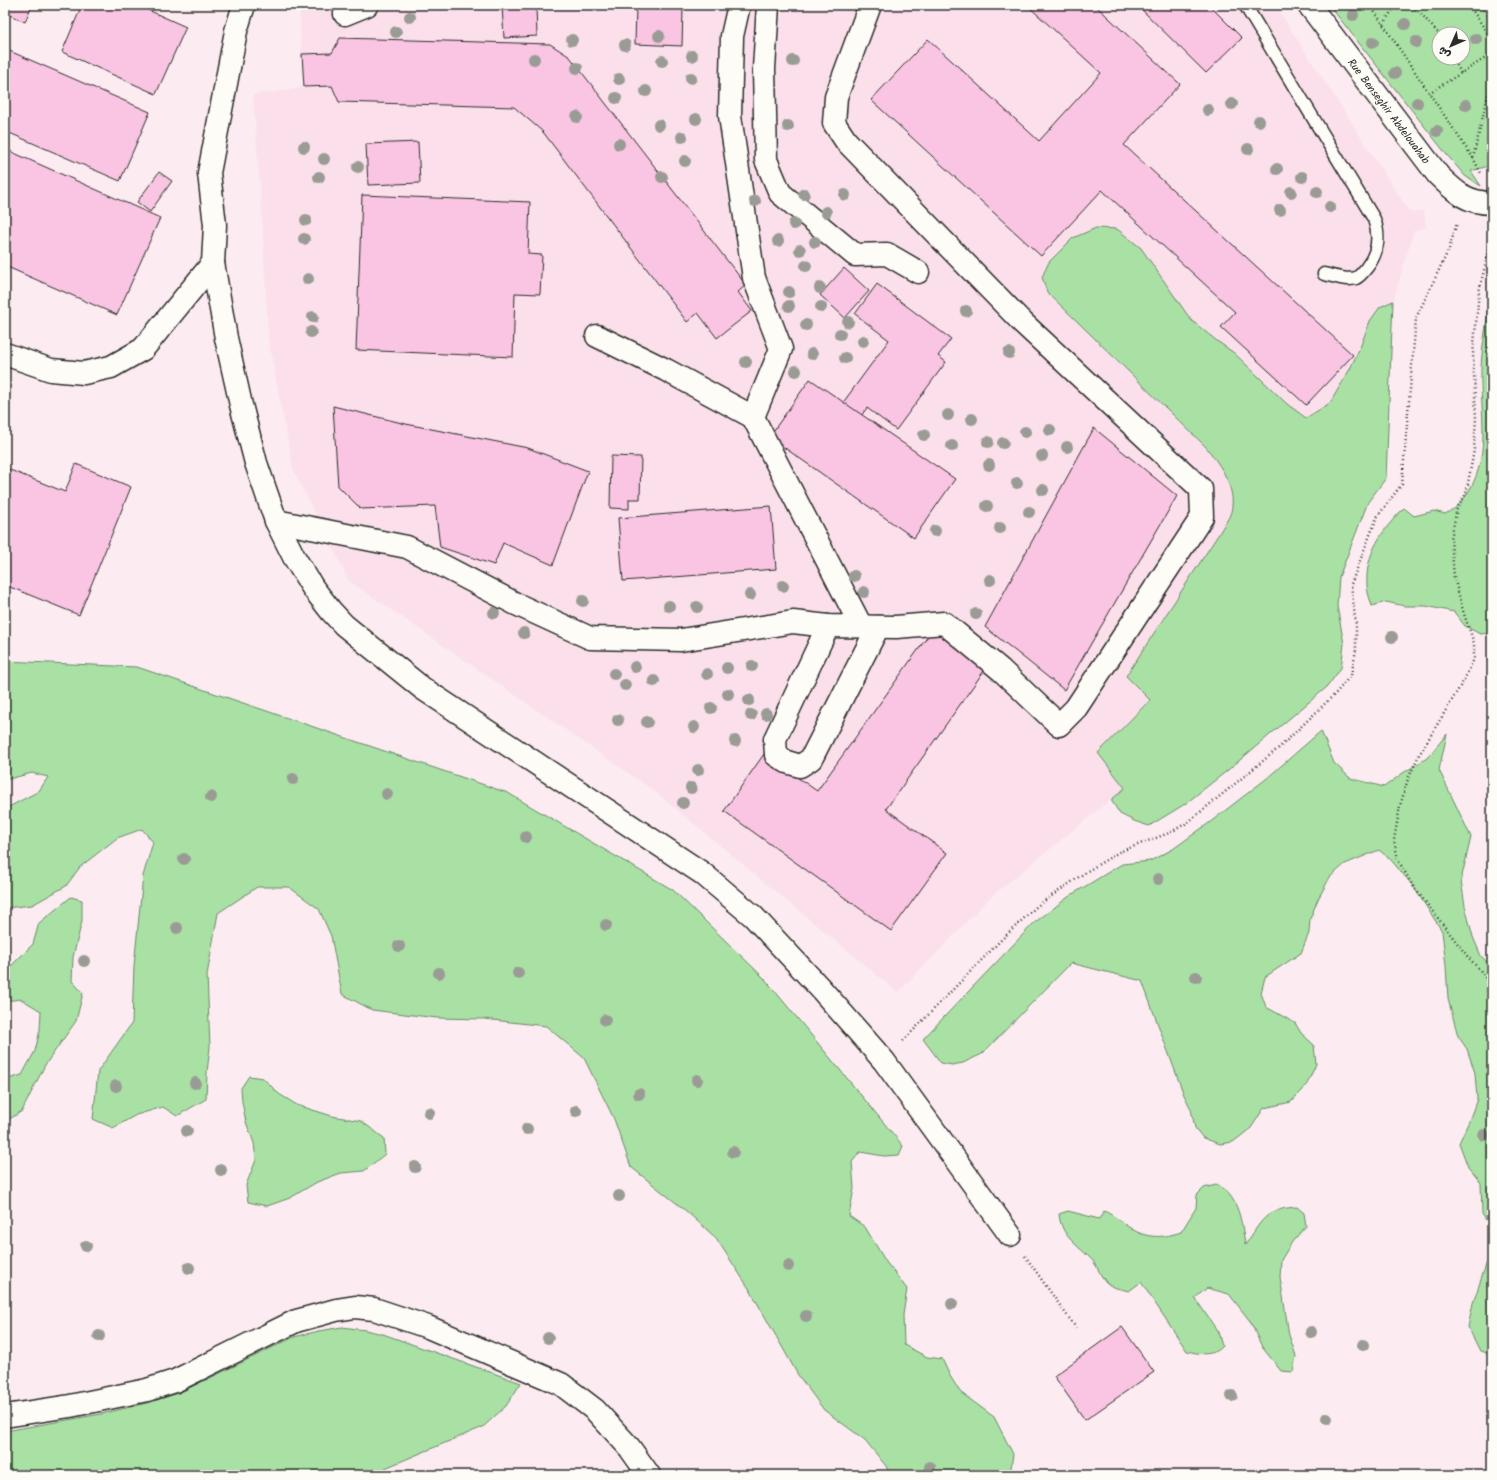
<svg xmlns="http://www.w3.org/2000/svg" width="1497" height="1480" viewBox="0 0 1497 1480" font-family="Kalam,'Playpen Sans Arabic',sans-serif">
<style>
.built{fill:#fbe0ec}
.green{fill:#a9e1a5;stroke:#6a8668;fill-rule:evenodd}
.building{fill:#f9c5e2;stroke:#2b2b2b}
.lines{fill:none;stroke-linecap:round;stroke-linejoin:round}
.lane-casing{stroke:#2b2b2b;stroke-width:15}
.street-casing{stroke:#2b2b2b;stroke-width:25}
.secondary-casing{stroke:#2b2b2b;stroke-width:25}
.primary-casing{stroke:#2b2b2b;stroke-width:25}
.path{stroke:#2b2b2b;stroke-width:2.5;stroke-dasharray:1 3;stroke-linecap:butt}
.lane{stroke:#fdfcf7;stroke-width:12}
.street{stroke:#fdfcf7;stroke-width:22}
.secondary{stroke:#fdfcf7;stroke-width:22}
.primary{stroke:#fdfcf7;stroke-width:22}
.tree{fill:#9a9b95}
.labels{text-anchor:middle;stroke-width:3;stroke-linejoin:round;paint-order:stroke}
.street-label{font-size:11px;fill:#2b2b2b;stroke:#fdfcf7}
</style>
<rect width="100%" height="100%" fill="#fcecf1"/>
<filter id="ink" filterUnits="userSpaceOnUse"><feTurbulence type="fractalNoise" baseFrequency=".025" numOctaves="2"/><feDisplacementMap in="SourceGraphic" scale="8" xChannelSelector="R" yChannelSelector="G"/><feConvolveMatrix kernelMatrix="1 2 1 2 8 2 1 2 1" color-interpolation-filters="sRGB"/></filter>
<g filter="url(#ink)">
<path class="built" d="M299 5H1275L1410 212 1424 211 1426 228 1414 231 1393 301 1386 478 1368 502 1150 700 1098 753 1125 788 990 898 898 993 654 791 349 581 293 470 268 337 262 218 253 95 303 87Z"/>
<g class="green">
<path d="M1329 5H1480L1492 23V165L1471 171 1481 186 1465 176 1447 155ZM1439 34H1463V58H1439Z"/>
<path d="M1096 228 1117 229 1141 248 1191 320 1217 341 1234 353 1287 404 1306 418 1330 403 1350 369 1361 345 1370 321 1380 307 1393 301 1386 478 1368 502 1339 577 1337 606 1344 644 1341 668 1327 687 1228 770 1185 804 1149 826 1134 821 1120 814 1111 800 1125 788 1098 753 1150 700 1126 676 1220 532C1223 526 1229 519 1231 512 1237 488 1220 465 1206 447L1047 292 1042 277 1049 262 1073 238Z"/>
<path d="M1492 291V633L1480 634 1465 626 1454 612 1426 606H1405L1386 602 1372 606C1370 599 1367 592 1367 585 1365 553 1383 529 1404 508L1414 516 1434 511 1445 514C1459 507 1461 503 1470 489 1491 453 1480 411 1481 372 1481 349 1487 325 1489 302Z"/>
<path d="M5 661 137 667 508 793 673 890 764 978 903 1146 899 1155 884 1156 860 1152 852 1162 854 1188 849 1216 865 1227 886 1262 907 1289 903 1315 904 1345 927 1357 942 1359 950 1376 960 1392 994 1417 1013 1454 1010 1475H890L886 1466 865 1440 824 1410 798 1375 750 1290 716 1238 685 1210 631 1167 614 1119 584 1058 546 1026 484 1019 437 1018 372 1010 342 994 331 936 319 909 289 887H257L218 913 207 975 210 1047 207 1072 206 1099 177 1116 163 1107 136 1115 113 1128 93 1119 98 1071 132 1023 134 966 143 876 153 842 142 829 117 838 80 867 66 886 32 905 5 908V809L39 791 48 777 32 773 5 780Z"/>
<path d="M1321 731 1334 763 1350 778 1384 787 1403 773 1427 758 1447 734 1439 770 1471 837 1461 880 1465 906 1473 937 1481 956 1492 967V1229L1482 1214 1481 1183 1468 1167 1459 1143 1469 1121 1477 1099 1475 1073 1467 1049 1458 1036 1448 999 1446 966 1442 931 1413 886 1391 860 1379 850 1345 864 1330 877 1318 899 1310 919 1309 933 1301 953 1265 977 1261 993 1266 1007 1295 1023 1301 1033 1314 1045 1316 1064 1307 1084 1291 1102 1264 1108 1251 1128 1233 1142 1220 1144 1203 1138 1195 1128 1191 1109 1184 1095 1142 981 1071 963 982 1054 963 1063 952 1065 941 1063 923 1039 1034 923 1071 895 1122 864 1150 861 1173 849 1209 823 1266 779Z"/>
<path d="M71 897 82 900V921L73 957 72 981 83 993 76 1021 45 1065 22 1111 5 1122V1080L22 1075 35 1051 40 1030 41 1011 21 999 5 1001V970L10 967 33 944 39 923Z"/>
<path d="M249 1076 263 1078 279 1094 297 1105 332 1116 361 1121 384 1138 385 1154 364 1171 341 1173 317 1182 290 1198 267 1206 248 1202 246 1185 256 1160 254 1143 246 1122 242 1102 241 1088Z"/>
<path d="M1216 1185C1239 1194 1242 1224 1245 1245 1262 1221 1264 1209 1297 1207L1304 1213 1306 1226 1292 1242 1281 1260 1280 1277 1289 1335 1296 1356 1293 1372 1281 1371 1262 1347 1250 1321 1229 1294 1207 1288 1195 1298 1218 1332 1222 1346C1212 1357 1200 1354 1187 1351L1141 1282 1129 1291C1121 1289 1111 1288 1106 1282 1100 1276 1098 1267 1093 1261 1078 1245 1061 1237 1059 1214L1068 1211 1099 1219 1104 1211C1115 1216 1121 1222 1130 1228 1147 1239 1163 1238 1181 1232L1196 1208 1197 1195 1204 1188Z"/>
<path d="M1492 1237V1355L1480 1351 1468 1327 1473 1303 1490 1253Z"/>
<path d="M342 1327 365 1330 383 1334 521 1383 506 1406 483 1427 385 1468V1475H5V1431L101 1414 151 1402 179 1393 294 1337 319 1331Z"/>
</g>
<g class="building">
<path d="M5 5H32L25 22 5 13Z"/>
<path d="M82 5H137L186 27 156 94 62 52Z"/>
<path d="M536 5 537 36 504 38 502 6Z"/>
<path d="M1027 5H1095L1180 84 1124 145 1353 355 1306 405 1221 327 1235 312 1102 190 1041 256 871 100 928 39 1039 141 1101 73Z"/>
<path d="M1137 5H1209L1242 38 1206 73Z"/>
<path d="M636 7 683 9 682 46 635 44Z"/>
<path d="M340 38 550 44 570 57 746 285 738 292 752 311 717 338 698 313 687 322 543 132 514 107 339 102 332 86 304 87 302 54 332 53Z"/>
<path d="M5 49 150 112 120 181 5 131Z"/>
<path d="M418 142 420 183 368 185 366 144Z"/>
<path d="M5 149 160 218 117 315 5 266Z"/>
<path d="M159 172 172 181 150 212 137 202Z"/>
<path d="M362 195 530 202 528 254 542 255 540 294 515 293 513 357 356 350Z"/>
<path d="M844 268 869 291 845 318 820 295Z"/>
<path d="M877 284 951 339 938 356 946 362 896 430 867 408 860 417 842 404 889 340 855 314Z"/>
<path d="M810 379 955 479 914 538 769 437Z"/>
<path d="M333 406 406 424 528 448 588 471 553 565 503 543 494 565 440 547 435 506 361 509 338 486Z"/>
<path d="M1094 428 1177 496 1064 690 985 627Z"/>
<path d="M611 456 641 457 640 499H629V509L610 508Z"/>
<path d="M76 464 131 487 79 615 5 585V468L65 492Z"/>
<path d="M771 506 776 569 623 581 618 518Z"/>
<path d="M933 629 986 668 886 809 947 853 891 931 724 811 764 754 817 791Z"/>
<path d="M1122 1327 1154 1372 1085 1420 1054 1376Z"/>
</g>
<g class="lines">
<defs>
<path id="lane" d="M1245 5 1374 219C1380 236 1378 253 1367 267 1364 271 1360 276 1356 278 1347 281 1333 276 1324 274"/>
<g id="street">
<path d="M739 5 732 36 730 116 754 278 781 349 753 417 861 626"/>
<path d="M768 5 764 69 766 160 780 193 855 255 887 254 918 272"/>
<path d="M345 14 367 5"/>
<path d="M213 263 226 338 241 405 256 463 276 521 294 557 313 588 331 611 344 625 422 688 702 873 753 916 820 988 884 1061 1010 1235"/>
<path d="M597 336 666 370 753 417"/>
<path d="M276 521 407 547 516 604 590 638 681 640 793 622 828 626 896 627 944 623 1001 670 1059 725 1076 708 1202 517 1201 489 1023 323 846 141 834 123 836 97 870 5"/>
<path d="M828 626 775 739 776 755 787 762 800 766 811 759 878 627"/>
</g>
<g id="secondary">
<path d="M1309 5 1438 175C1455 192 1467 203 1492 203"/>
<path d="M5 354 51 370 84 373 111 367 143 349 213 263 215 225 209 173 236 31 244 5"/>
</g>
<path id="primary" d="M5 1416 70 1406 147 1390 175 1381 296 1321 336 1310 355 1307 374 1309 428 1327 561 1384 595 1410 629 1447 649 1475"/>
</defs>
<use href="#lane" class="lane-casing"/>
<use href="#street" class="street-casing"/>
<use href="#secondary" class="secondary-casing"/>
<use href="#primary" class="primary-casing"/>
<g class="path">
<path d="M1370 5 1473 158 1482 175"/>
<path d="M1413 5 1439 34"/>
<path d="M1469 5 1492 40"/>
<path d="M1383 24 1396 5"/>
<path d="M1453 58 1461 73"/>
<path d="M1429 93 1492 54"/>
<path d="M1473 158 1492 78"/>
<path d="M1491 230 1490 244 1479 292 1473 354 1476 418 1474 450 1466 494 1457 508 1451 539 1454 577 1464 614 1474 643V659L1464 680 1419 755 1408 779 1400 806 1394 840 1398 860 1413 886 1468 957 1480 970 1488 982 1492 1039"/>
<path d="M903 1041 1001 940 1037 906 1086 872 1119 852 1169 833 1187 823 1280 747 1336 693 1351 675 1356 650V626L1351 584 1377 517 1402 484 1416 318 1449 249 1457 223"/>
<path d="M1025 1256 1076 1328"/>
</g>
<use href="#lane" class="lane"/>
<use href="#street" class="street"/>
<use href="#secondary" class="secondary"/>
<use href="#primary" class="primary"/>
</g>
<g class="tree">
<circle cx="1353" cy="15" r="6"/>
<circle cx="410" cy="17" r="6"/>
<circle cx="1405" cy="24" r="6"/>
<circle cx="396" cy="32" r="6"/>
<circle cx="659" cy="36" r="6"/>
<circle cx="1476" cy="39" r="6"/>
<circle cx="572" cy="40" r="6"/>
<circle cx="1373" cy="42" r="6"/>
<circle cx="1416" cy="42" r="6"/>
<circle cx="625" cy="45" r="6"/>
<circle cx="692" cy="56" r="6"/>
<circle cx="534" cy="59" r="6"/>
<circle cx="662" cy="61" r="6"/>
<circle cx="793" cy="61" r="6"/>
<circle cx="577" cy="68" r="6"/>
<circle cx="1395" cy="73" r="6"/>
<circle cx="691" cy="78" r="6"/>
<circle cx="619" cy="79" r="6"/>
<circle cx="646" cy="91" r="6"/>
<circle cx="616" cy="98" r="6"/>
<circle cx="1417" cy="103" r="6"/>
<circle cx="1232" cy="104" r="6"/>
<circle cx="1466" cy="105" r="6"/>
<circle cx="1208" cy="110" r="6"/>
<circle cx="577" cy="117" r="6"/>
<circle cx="696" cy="119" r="6"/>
<circle cx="1259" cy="121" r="6"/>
<circle cx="659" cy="125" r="6"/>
<circle cx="788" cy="126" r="6"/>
<circle cx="1437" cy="131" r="6"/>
<circle cx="682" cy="137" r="6"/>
<circle cx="619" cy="144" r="6"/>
<circle cx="304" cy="147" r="6"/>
<circle cx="1248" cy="149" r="6"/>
<circle cx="324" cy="159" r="6"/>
<circle cx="685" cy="161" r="6"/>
<circle cx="358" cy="167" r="6"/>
<circle cx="1277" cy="169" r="6"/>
<circle cx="319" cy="177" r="6"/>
<circle cx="662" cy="177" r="6"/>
<circle cx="1302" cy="177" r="6"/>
<circle cx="1291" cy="192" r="6"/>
<circle cx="1317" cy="192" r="6"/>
<circle cx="804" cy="194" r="6"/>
<circle cx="845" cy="195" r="6"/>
<circle cx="755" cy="201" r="6"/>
<circle cx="1330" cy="207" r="6"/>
<circle cx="1280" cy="210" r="6"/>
<circle cx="826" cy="212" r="6"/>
<circle cx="306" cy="220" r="6"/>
<circle cx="794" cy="224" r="6"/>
<circle cx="304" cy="239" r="6"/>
<circle cx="778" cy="241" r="6"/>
<circle cx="815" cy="242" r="6"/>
<circle cx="800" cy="250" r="6"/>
<circle cx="806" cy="266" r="6"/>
<circle cx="308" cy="279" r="6"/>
<circle cx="820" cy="288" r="6"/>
<circle cx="789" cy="292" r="6"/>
<circle cx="789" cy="306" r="6"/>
<circle cx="821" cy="307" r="6"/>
<circle cx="966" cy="311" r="6"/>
<circle cx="313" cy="317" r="6"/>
<circle cx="848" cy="322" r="6"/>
<circle cx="806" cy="325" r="6"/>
<circle cx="311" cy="332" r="6"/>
<circle cx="840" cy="334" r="6"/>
<circle cx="863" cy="341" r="6"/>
<circle cx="1009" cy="353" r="6"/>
<circle cx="812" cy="354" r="6"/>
<circle cx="845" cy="358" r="6"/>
<circle cx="746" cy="362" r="6"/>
<circle cx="796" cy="371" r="6"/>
<circle cx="948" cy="415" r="6"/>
<circle cx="972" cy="419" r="6"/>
<circle cx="1050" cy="430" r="6"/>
<circle cx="1025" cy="432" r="6"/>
<circle cx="924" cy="435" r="6"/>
<circle cx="988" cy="442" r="6"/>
<circle cx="1003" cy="443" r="6"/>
<circle cx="952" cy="446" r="6"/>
<circle cx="1067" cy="447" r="6"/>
<circle cx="1042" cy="456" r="6"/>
<circle cx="989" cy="465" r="6"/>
<circle cx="1017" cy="483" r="6"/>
<circle cx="1043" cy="490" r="6"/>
<circle cx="987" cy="506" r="6"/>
<circle cx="1029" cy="512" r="6"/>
<circle cx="1000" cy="528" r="6"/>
<circle cx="935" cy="531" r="6"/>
<circle cx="854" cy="576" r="6"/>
<circle cx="990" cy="580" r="6"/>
<circle cx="783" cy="586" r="6"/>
<circle cx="864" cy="592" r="6"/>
<circle cx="750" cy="595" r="6"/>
<circle cx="583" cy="601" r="6"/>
<circle cx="669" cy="606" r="6"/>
<circle cx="697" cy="607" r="6"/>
<circle cx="494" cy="613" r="6"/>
<circle cx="976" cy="614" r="6"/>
<circle cx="524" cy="633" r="6"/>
<circle cx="1392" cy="637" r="6"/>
<circle cx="752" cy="666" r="6"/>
<circle cx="635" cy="667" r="6"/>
<circle cx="727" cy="668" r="6"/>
<circle cx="614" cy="674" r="6"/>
<circle cx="707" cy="674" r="6"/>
<circle cx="654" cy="681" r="6"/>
<circle cx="625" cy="685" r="6"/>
<circle cx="728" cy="694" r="6"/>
<circle cx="749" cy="700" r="6"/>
<circle cx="711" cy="708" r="6"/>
<circle cx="766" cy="714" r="6"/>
<circle cx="751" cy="715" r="6"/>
<circle cx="618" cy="720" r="6"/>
<circle cx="647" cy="722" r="6"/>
<circle cx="694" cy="727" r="6"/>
<circle cx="735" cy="741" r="6"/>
<circle cx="698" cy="770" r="6"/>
<circle cx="293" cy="779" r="6"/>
<circle cx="691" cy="788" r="6"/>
<circle cx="387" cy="794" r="6"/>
<circle cx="211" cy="797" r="6"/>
<circle cx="683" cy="803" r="6"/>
<circle cx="526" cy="837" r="6"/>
<circle cx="184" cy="859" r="6"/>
<circle cx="1158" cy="879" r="6"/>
<circle cx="606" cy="925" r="6"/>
<circle cx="177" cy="928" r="6"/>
<circle cx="399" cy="946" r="6"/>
<circle cx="84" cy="961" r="6"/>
<circle cx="439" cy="973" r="6"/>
<circle cx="518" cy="973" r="6"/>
<circle cx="1196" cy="977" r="6"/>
<circle cx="605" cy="1020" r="6"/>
<circle cx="697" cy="1080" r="6"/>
<circle cx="195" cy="1083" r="6"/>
<circle cx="116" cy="1086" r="6"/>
<circle cx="639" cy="1094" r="6"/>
<circle cx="576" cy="1111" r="6"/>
<circle cx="429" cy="1113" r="6"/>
<circle cx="527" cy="1129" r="6"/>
<circle cx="187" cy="1131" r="6"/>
<circle cx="1484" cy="1135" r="6"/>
<circle cx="733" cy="1152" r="6"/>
<circle cx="415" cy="1167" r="6"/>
<circle cx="221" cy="1170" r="6"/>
<circle cx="619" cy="1196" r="6"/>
<circle cx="86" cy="1246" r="6"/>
<circle cx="788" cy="1266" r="6"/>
<circle cx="189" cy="1268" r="6"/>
<circle cx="952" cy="1304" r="6"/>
<circle cx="806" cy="1316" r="6"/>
<circle cx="1311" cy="1332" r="6"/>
<circle cx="99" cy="1336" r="6"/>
<circle cx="548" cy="1338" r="6"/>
<circle cx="1363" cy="1345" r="6"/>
<circle cx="1232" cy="1396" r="6"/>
<circle cx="1327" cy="1418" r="6"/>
<circle cx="930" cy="1467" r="6"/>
</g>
</g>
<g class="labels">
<g class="street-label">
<text transform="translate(1389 111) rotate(53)" y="4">Rue Benseghir Abdelouahab</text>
</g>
</g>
<rect width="1497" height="1480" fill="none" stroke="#fdfcf7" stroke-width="20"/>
<rect x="10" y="10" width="1477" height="1460" fill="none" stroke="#2b2b2b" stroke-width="1.5" filter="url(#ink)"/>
<g transform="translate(1451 46) rotate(225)"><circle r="19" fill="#fdfcf7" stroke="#a9a8a5"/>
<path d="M0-3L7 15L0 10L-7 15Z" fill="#2b2b2b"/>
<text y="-6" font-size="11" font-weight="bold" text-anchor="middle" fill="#2b2b2b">ش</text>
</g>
</svg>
